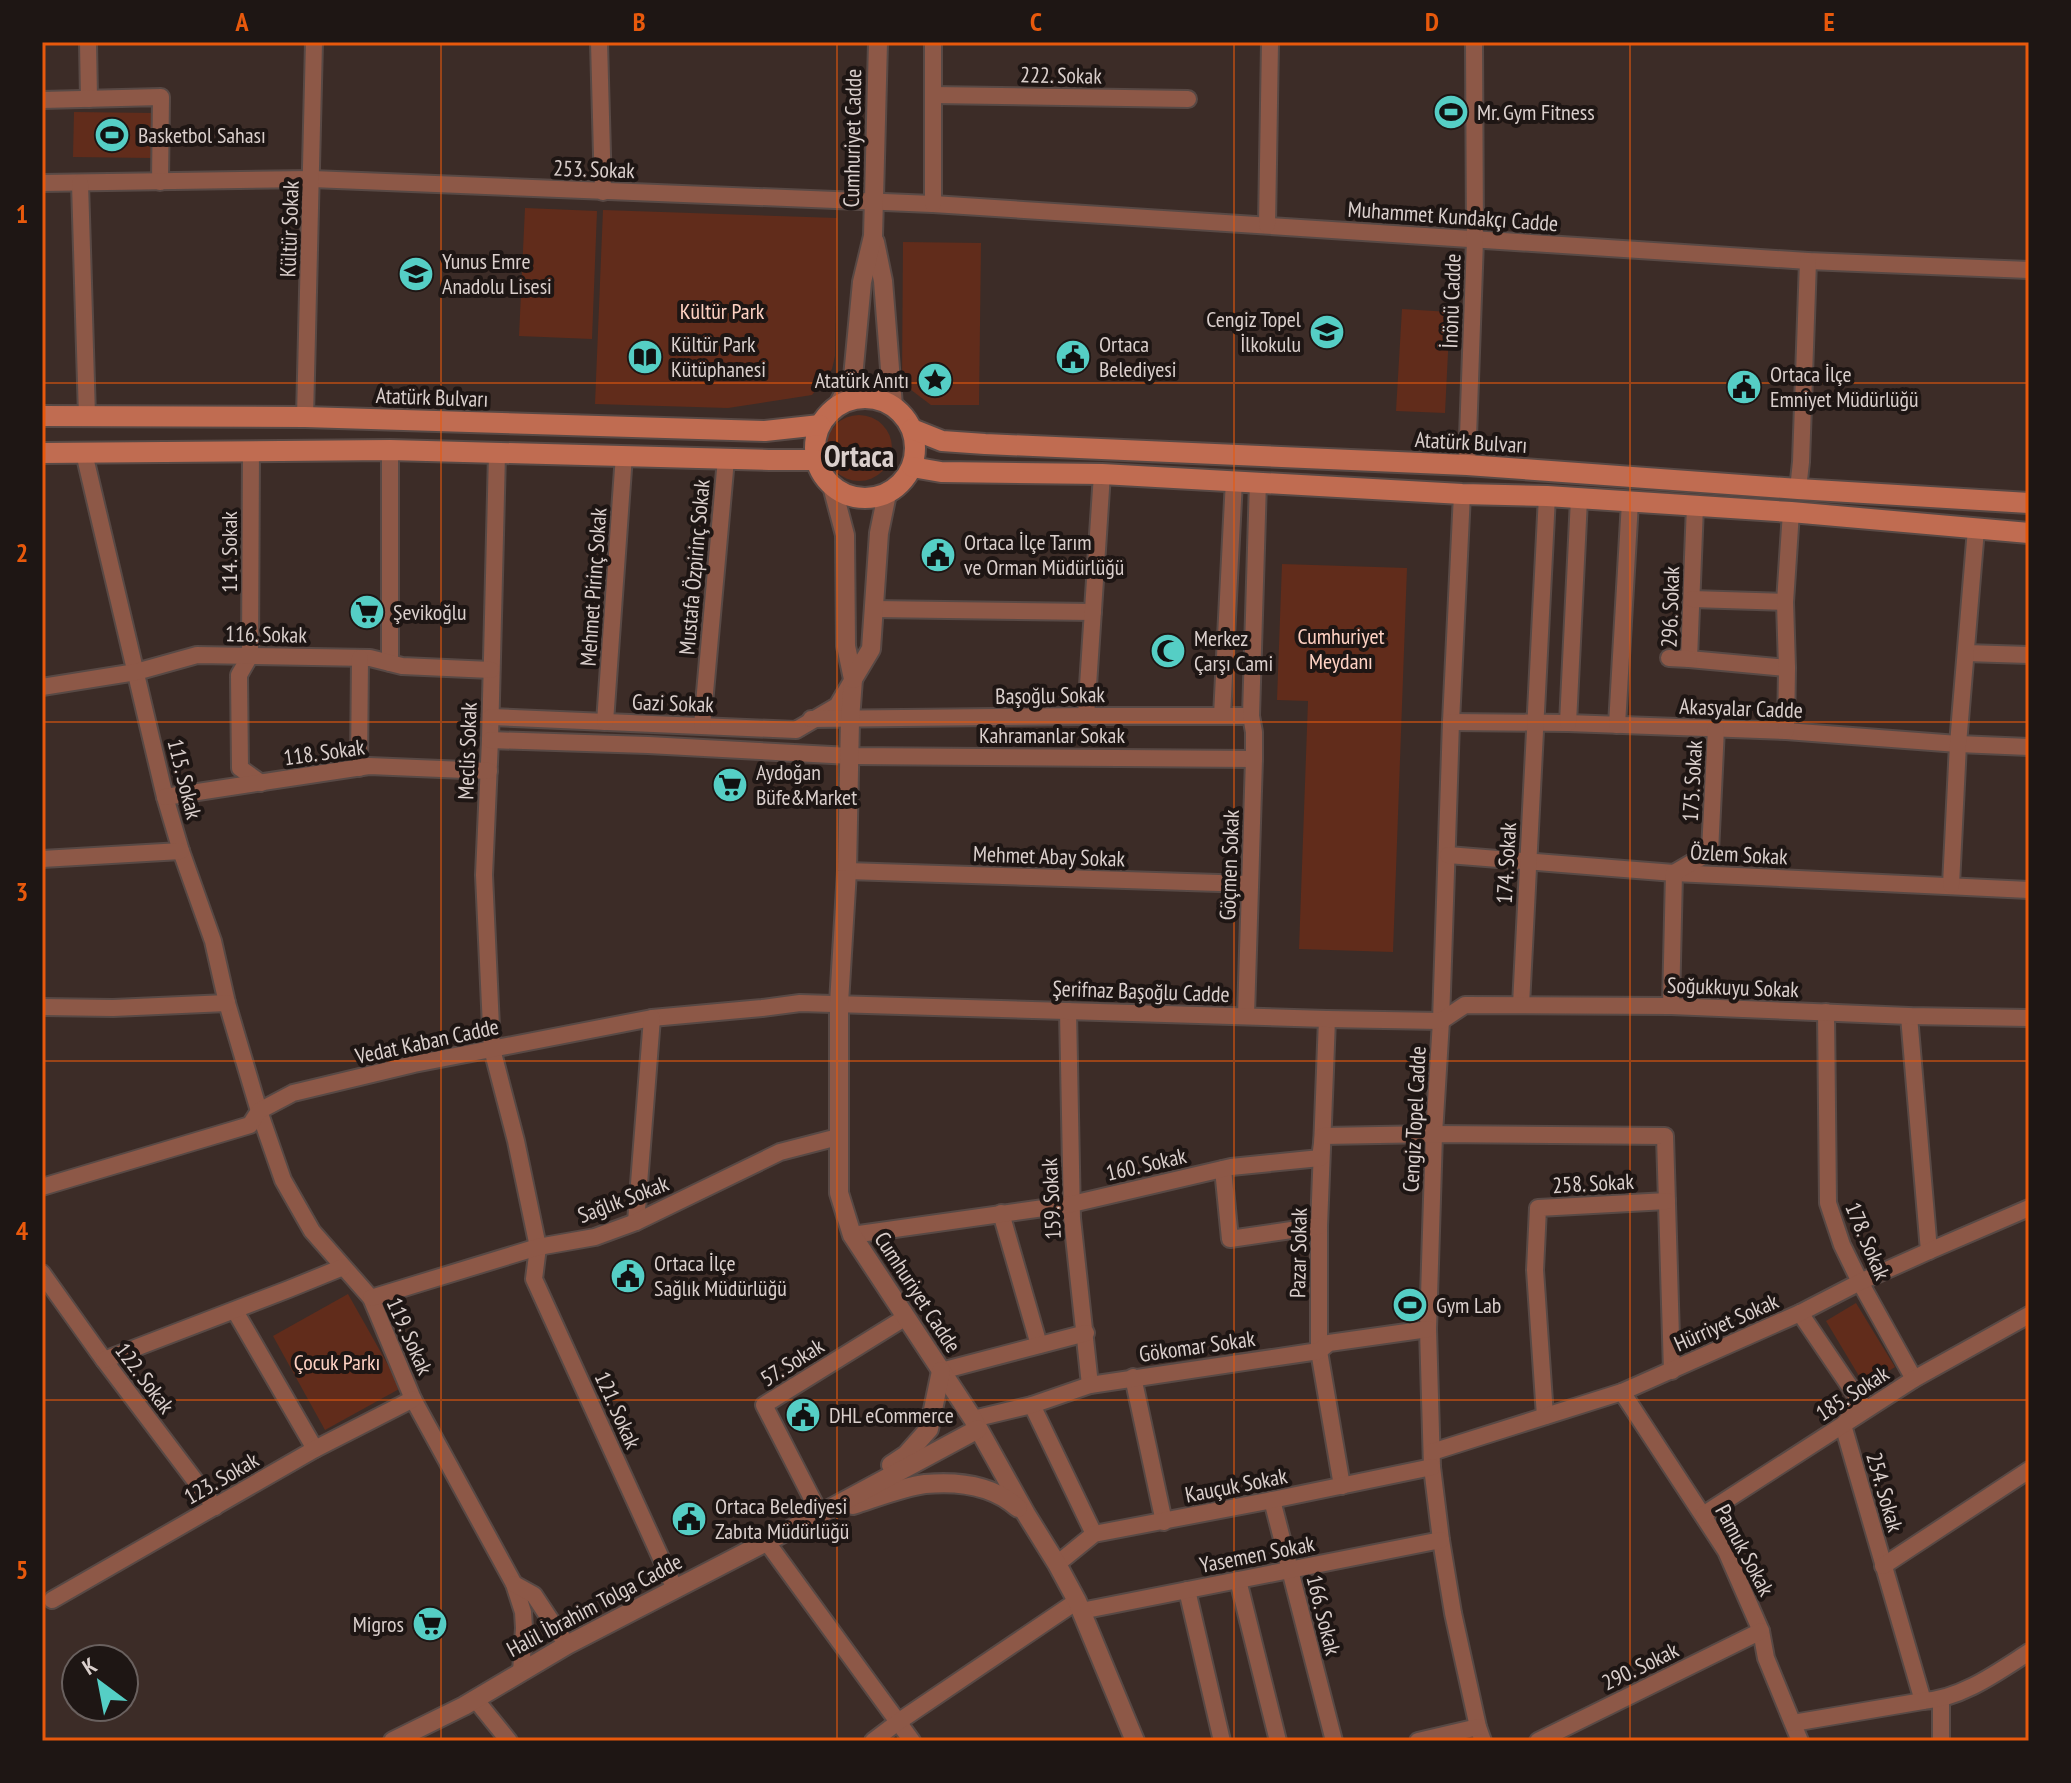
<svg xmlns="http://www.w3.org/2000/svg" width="2071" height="1783" viewBox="0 0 2071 1783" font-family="'PT Sans Narrow',sans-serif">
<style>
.green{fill:#612c1b}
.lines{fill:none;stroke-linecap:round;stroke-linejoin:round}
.minor-casing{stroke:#584945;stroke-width:20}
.tertiary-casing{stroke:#584945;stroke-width:22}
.secondary-casing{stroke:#584945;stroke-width:24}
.minor{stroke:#8d5847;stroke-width:16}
.tertiary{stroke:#8d5847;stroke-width:18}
.secondary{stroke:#c06c51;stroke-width:20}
.grid{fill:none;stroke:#e8590c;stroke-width:2;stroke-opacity:0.55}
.labels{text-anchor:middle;stroke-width:8;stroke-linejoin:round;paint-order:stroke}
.street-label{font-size:22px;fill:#dacfcc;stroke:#1e1614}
.poi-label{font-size:22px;fill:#dacfcc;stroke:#1e1614;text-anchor:start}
.park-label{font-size:22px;fill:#ffd2c3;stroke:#1e1614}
.district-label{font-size:30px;font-weight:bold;fill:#dacfcc;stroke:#1e1614}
.neatline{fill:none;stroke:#e8590c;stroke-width:3}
.grid-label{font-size:26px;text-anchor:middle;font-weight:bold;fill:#e8590c}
</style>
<rect width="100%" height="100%" fill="#3c2c27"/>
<g class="green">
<path d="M74 112 152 113 151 158 73 157Z"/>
<path d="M525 208 597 211 592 339 519 336Z"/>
<path d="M603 210 837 218 835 356 832 369 812 395 728 408 595 404Z"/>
<path d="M903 242 981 243 979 405H931L902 383Z"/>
<path d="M1402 309 1450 312 1445 413 1396 411Z"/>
<circle cx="859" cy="448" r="33"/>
<path d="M1282 564 1407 568 1393 952 1299 949 1308 701 1277 700Z"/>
<path d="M348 1294 401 1388 325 1430 273 1336Z"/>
<path d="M1856 1303 1895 1367 1865 1386 1826 1321Z"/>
</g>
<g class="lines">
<defs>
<g id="minor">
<path d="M88 42 89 99"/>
<path d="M599 42 603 192"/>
<path d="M933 95 1188 99"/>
<path d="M42 100 161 97 160 182"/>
<path d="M42 183 312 179 933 204 1808 261 2029 270"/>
<path d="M80 183 87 416"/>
<path d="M933 204V42"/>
<path d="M1267 225 1270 42"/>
<path d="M305 417 314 42"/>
<path d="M251 450 250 656 239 675 240 768 261 783"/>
<path d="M390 450V663"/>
<path d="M84 453 165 797 181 851 213 941 227 1003 259 1111 283 1180 312 1231 371 1298 413 1399 514 1584 523 1612 524 1628 521 1672"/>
<path d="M497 453 490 740 484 875 492 1049 516 1141 538 1247 534 1279 675 1589"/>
<path d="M1467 465 1475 240 1474 42"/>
<path d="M1798 489 1801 462 1808 261"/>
<path d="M1462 494 1451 722 1441 1021 1434 1134 1428 1329 1432 1467 1441 1540 1453 1613 1478 1727 1483 1741"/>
<path d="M1695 506 1689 659 1787 668"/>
<path d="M1692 599 1785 602"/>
<path d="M874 609 1093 612"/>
<path d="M1966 653 2029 655"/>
<path d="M1669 658 1689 659"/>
<path d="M42 687 136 672 197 655 370 658 402 666 491 670"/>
<path d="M1086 716 1102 474"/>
<path d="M1222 716 1234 480"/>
<path d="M491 717 796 730 837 706 853 679"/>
<path d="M811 719 1086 716H1251"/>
<path d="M605 722 624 455"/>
<path d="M1451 722 1568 723 1786 731 1958 744 2029 747"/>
<path d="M1568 723 1579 499"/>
<path d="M1617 725 1630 502"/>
<path d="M702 726 726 459"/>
<path d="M1786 731 1787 668 1785 602 1791 512"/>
<path d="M490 740 648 745 850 756 1254 759"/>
<path d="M359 768 360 658"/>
<path d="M165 797 369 766 489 771"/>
<path d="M1448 855 1674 873 2029 890"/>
<path d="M42 859 181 851"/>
<path d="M847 871 1250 884"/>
<path d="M1951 885 1958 744 1976 529"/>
<path d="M1521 1005 1547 496"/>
<path d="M1671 1006 1674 873 1710 852 1716 728"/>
<path d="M42 1007 113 1008 227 1003"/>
<path d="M1068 1011 1072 1218 1090 1385"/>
<path d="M1826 1012 1828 1203 1842 1245 1860 1282 1914 1379"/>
<path d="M1246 1015 1254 759V732L1251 716 1258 481"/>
<path d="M1909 1016 1929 1251"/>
<path d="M1327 1019 1319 1226V1351L1342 1486"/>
<path d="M1223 1169 1230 1239 1319 1226"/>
<path d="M42 1187 250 1125 259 1111 293 1093 414 1064 652 1018 762 1008 800 1003 1327 1019 1441 1021 1465 1005 1671 1006 1909 1016 2029 1018"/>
<path d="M1001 1213 1039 1345"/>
<path d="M636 1222 652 1018"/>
<path d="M852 1235 1072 1204 1231 1167 1320 1158 1323 1136 1434 1134 1665 1136 1672 1371"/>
<path d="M42 1273 104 1360 215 1507"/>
<path d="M371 1298 538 1247 595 1237 636 1222 780 1152 838 1137"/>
<path d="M235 1311 315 1449"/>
<path d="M1800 1313 1861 1403 1843 1425 1923 1701"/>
<path d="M104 1360 289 1289 343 1267"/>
<path d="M941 1371 1086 1333"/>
<path d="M1133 1377 1164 1522"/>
<path d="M1622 1392 1726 1551 1761 1631 1766 1658 1800 1741"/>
<path d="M1032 1405 1094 1534"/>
<path d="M1545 1416 1535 1270 1538 1208 1667 1201"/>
<path d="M973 1419 1032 1405 1090 1385 1319 1351 1329 1343 1428 1329"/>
<path d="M1432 1452 1622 1392 1800 1313 1860 1282 1929 1251 2029 1208"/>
<path d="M1272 1500 1334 1741"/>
<path d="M820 1514 764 1405 906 1317"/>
<path d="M1703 1515 1914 1379 2029 1315"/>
<path d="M766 1541 912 1741"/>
<path d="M1057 1564 1094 1534 1272 1500 1432 1467"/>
<path d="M1883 1566 2029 1470"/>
<path d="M1238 1580 1278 1741"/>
<path d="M514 1584 534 1595 567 1645"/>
<path d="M1187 1590 1222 1741"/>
<path d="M52 1600 315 1449 413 1399"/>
<path d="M1081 1611 1441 1540"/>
<path d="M475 1699 509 1741"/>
<path d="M1941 1700V1741"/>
<path d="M1793 1723 1923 1701C1961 1699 1998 1672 2029 1652"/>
<path d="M873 1741 898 1722 1077 1601"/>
<path d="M1418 1741 1478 1727"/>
<path d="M1538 1741 1761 1631"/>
</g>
<g id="tertiary">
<path d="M875 242 883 281 893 406"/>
<path d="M838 405 853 377 862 282 873 236 878 42"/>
<path d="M832 486 845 535 846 646 853 679 850 720 847 871 839 1003V1193L852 1235 973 1419 1026 1514 1057 1564 1077 1601 1135 1741"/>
<path d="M853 679 871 649 879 533 887 494"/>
<path d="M891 1465 906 1455 929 1429 941 1371"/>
<path d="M853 1505C875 1498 902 1487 925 1484 958 1481 993 1485 1018 1508"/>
<path d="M393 1741 464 1706 567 1645 820 1514 978 1429"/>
</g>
<g id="secondary">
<circle cx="865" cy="448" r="50"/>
<path d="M42 416 305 417 765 431 820 425"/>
<path d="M912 429 942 441 985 444 1467 465 1798 489 2029 503"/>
<path d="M42 453 390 450 769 460H816"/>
<path d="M912 467 941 472 1102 474 1462 494 1547 496 1791 512 2029 533"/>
</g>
</defs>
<use href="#minor" class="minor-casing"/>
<use href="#tertiary" class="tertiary-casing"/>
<use href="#secondary" class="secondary-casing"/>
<use href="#minor" class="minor"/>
<use href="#tertiary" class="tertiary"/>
<use href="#secondary" class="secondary"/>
</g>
<path class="grid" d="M441 42V1741M837 42V1741M1234 42V1741M1630 42V1741M42 383H2029M42 722H2029M42 1061H2029M42 1400H2029"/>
<defs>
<symbol id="stadium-disc" viewBox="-11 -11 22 22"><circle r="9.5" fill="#55cec5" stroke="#1e1614"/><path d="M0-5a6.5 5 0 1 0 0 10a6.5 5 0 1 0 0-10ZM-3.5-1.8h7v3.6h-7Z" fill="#111"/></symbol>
<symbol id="school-disc" viewBox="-11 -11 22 22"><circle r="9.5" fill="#55cec5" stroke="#1e1614"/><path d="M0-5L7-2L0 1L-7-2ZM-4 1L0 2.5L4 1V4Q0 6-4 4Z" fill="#111"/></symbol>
<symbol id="library-disc" viewBox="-11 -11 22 22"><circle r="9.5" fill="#55cec5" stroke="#1e1614"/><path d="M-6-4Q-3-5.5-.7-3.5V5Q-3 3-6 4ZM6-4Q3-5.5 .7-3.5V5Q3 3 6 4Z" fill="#111"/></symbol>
<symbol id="civic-disc" viewBox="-11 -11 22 22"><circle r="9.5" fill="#55cec5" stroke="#1e1614"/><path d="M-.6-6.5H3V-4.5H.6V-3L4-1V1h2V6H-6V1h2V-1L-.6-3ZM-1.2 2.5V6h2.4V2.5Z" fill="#111"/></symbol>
<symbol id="sight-disc" viewBox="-11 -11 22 22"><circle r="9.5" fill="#55cec5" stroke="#1e1614"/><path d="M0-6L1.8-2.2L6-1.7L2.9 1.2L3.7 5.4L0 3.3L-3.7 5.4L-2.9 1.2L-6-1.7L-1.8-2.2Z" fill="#111"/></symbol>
<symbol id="supermarket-disc" viewBox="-11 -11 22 22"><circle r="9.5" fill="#55cec5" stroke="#1e1614"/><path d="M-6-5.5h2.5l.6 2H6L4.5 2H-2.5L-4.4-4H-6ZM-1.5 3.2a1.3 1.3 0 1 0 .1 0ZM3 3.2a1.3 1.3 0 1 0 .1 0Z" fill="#111"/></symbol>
<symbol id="mosque-disc" viewBox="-11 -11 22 22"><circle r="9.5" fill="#55cec5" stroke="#1e1614"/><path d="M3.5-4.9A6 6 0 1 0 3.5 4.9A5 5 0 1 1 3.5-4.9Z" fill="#111"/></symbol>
</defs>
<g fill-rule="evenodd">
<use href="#stadium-disc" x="1431" y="92" width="40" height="40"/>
<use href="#stadium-disc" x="92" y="115" width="40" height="40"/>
<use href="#school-disc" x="396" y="254" width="40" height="40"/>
<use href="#school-disc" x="1307" y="312" width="40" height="40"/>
<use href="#library-disc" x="625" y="337" width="40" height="40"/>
<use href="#civic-disc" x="1053" y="337" width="40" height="40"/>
<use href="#sight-disc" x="915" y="360" width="40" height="40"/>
<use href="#civic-disc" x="1724" y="367" width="40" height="40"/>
<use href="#civic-disc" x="918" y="535" width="40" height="40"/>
<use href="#supermarket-disc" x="347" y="592" width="40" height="40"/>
<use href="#mosque-disc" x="1148" y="631" width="40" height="40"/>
<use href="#supermarket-disc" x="710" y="765" width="40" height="40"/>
<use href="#civic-disc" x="608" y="1256" width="40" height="40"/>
<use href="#stadium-disc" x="1390" y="1285" width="40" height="40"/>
<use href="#civic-disc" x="783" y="1395" width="40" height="40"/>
<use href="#civic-disc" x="669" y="1499" width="40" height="40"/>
<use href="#supermarket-disc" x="410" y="1604" width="40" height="40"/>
</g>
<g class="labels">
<g class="street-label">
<text transform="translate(1061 75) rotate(1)" y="8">222. Sokak</text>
<text transform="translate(852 138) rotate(-89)" y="8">Cumhuriyet Cadde</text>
<text transform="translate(594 169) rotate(2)" y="8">253. Sokak</text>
<text transform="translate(1453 216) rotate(4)" y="8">Muhammet Kundakçı Cadde</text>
<text transform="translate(289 229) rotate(-88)" y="8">Kültür Sokak</text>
<text transform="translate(1451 301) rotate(-88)" y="8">İnönü Cadde</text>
<text transform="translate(432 397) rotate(2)" y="8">Atatürk Bulvarı</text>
<text transform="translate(1471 442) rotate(3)" y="8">Atatürk Bulvarı</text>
<text transform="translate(229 552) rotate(-90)" y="8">114. Sokak</text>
<text transform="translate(694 567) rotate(-85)" y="8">Mustafa Özpirinç Sokak</text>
<text transform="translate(593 587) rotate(-86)" y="8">Mehmet Pirinç Sokak</text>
<text transform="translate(1670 607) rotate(-88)" y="8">296. Sokak</text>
<text transform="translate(266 634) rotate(1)" y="8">116. Sokak</text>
<text transform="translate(1050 695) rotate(-1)" y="8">Başoğlu Sokak</text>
<text transform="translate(673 703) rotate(2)" y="8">Gazi Sokak</text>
<text transform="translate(1741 708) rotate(2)" y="8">Akasyalar Cadde</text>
<text x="1052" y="743">Kahramanlar Sokak</text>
<text transform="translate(467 751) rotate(-88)" y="8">Meclis Sokak</text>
<text transform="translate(324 752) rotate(-8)" y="8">118. Sokak</text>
<text transform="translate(185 779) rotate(76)" y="8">115. Sokak</text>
<text transform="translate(1692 781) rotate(-87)" y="8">175. Sokak</text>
<text transform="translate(1739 854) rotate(3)" y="8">Özlem Sokak</text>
<text transform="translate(1049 856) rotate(2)" y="8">Mehmet Abay Sokak</text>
<text transform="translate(1506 863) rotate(-87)" y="8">174. Sokak</text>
<text transform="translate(1229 865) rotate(-88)" y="8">Göçmen Sokak</text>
<text transform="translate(1733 987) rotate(2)" y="8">Soğukkuyu Sokak</text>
<text transform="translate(1141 991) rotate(2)" y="8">Şerifnaz Başoğlu Cadde</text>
<text transform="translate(427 1041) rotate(-12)" y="8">Vedat Kaban Cadde</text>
<text transform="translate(1414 1119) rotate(-87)" y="8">Cengiz Topel Cadde</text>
<text transform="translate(1146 1164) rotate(-13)" y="8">160. Sokak</text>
<text transform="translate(1593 1183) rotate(-3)" y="8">258. Sokak</text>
<text transform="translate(623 1199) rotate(-21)" y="8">Sağlık Sokak</text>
<text transform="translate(1051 1199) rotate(-93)" y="8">159. Sokak</text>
<text transform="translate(1868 1241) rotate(67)" y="8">178. Sokak</text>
<text transform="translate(1298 1253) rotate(-89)" y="8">Pazar Sokak</text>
<text transform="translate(918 1292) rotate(57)" y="8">Cumhuriyet Cadde</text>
<text transform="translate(1726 1322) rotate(-24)" y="8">Hürriyet Sokak</text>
<text transform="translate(410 1336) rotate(66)" y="8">119. Sokak</text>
<text transform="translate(1197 1346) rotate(-8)" y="8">Gökomar Sokak</text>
<text transform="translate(792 1362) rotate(-32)" y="8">57. Sokak</text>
<text transform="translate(145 1378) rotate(53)" y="8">122. Sokak</text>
<text transform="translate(1852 1393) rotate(-33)" y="8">185. Sokak</text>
<text transform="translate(618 1410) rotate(66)" y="8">121. Sokak</text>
<text transform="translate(221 1478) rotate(-30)" y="8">123. Sokak</text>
<text transform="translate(1236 1485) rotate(-11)" y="8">Kauçuk Sokak</text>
<text transform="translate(1885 1492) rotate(74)" y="8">254. Sokak</text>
<text transform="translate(1745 1550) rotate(62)" y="8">Pamuk Sokak</text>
<text transform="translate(1257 1554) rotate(-11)" y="8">Yasemen Sokak</text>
<text transform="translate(594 1605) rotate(-28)" y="8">Halil İbrahim Tolga Cadde</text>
<text transform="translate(1324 1615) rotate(76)" y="8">166. Sokak</text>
<text transform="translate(1640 1666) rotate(-26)" y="8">290. Sokak</text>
</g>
<g class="poi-label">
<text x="1477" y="120">Mr. Gym Fitness</text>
<text x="138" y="143">Basketbol Sahası</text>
<text x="442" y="269">Yunus Emre<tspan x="442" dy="25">Anadolu Lisesi</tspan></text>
<text x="1301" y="327" text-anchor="end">Cengiz Topel<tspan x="1301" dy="25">İlkokulu</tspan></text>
<text x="671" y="352">Kültür Park<tspan x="671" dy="25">Kütüphanesi</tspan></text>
<text x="1099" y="352">Ortaca<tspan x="1099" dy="25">Belediyesi</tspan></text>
<text x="1770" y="382">Ortaca İlçe<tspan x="1770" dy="25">Emniyet Müdürlüğü</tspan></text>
<text x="909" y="388" text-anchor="end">Atatürk Anıtı</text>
<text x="964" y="550">Ortaca İlçe Tarım<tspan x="964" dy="25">ve Orman Müdürlüğü</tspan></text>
<text x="393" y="620">Şevikoğlu</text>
<text x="1194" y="646">Merkez<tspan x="1194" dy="25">Çarşı Cami</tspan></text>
<text x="756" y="780">Aydoğan<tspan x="756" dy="25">Büfe&amp;Market</tspan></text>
<text x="654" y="1271">Ortaca İlçe<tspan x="654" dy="25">Sağlık Müdürlüğü</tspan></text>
<text x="1436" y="1313">Gym Lab</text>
<text x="829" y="1423">DHL eCommerce</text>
<text x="715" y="1514">Ortaca Belediyesi<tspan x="715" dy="25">Zabıta Müdürlüğü</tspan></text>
<text x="404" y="1632" text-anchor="end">Migros</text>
</g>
<g class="park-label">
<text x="722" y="319">Kültür Park</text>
<text x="1341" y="644">Cumhuriyet<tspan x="1341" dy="25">Meydanı</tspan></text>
<text x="337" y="1370">Çocuk Parkı</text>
</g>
<g class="district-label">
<text x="859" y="467">Ortaca</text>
</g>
</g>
<rect width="2071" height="1783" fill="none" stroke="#1e1614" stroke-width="88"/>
<g transform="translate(100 1683) rotate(328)"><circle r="38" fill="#1e1614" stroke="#69605e" stroke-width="2"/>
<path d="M0-6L14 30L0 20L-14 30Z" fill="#55cec5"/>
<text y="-12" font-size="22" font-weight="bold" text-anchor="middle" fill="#dacfcc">K</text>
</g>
<rect x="44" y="44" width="1983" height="1695" class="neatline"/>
<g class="grid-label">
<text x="242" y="31">A</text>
<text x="639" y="31">B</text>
<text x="1036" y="31">C</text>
<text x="1432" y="31">D</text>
<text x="1829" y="31">E</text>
<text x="22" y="223">1</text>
<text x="22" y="562">2</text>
<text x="22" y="901">3</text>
<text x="22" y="1240">4</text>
<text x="22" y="1579">5</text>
</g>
</svg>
